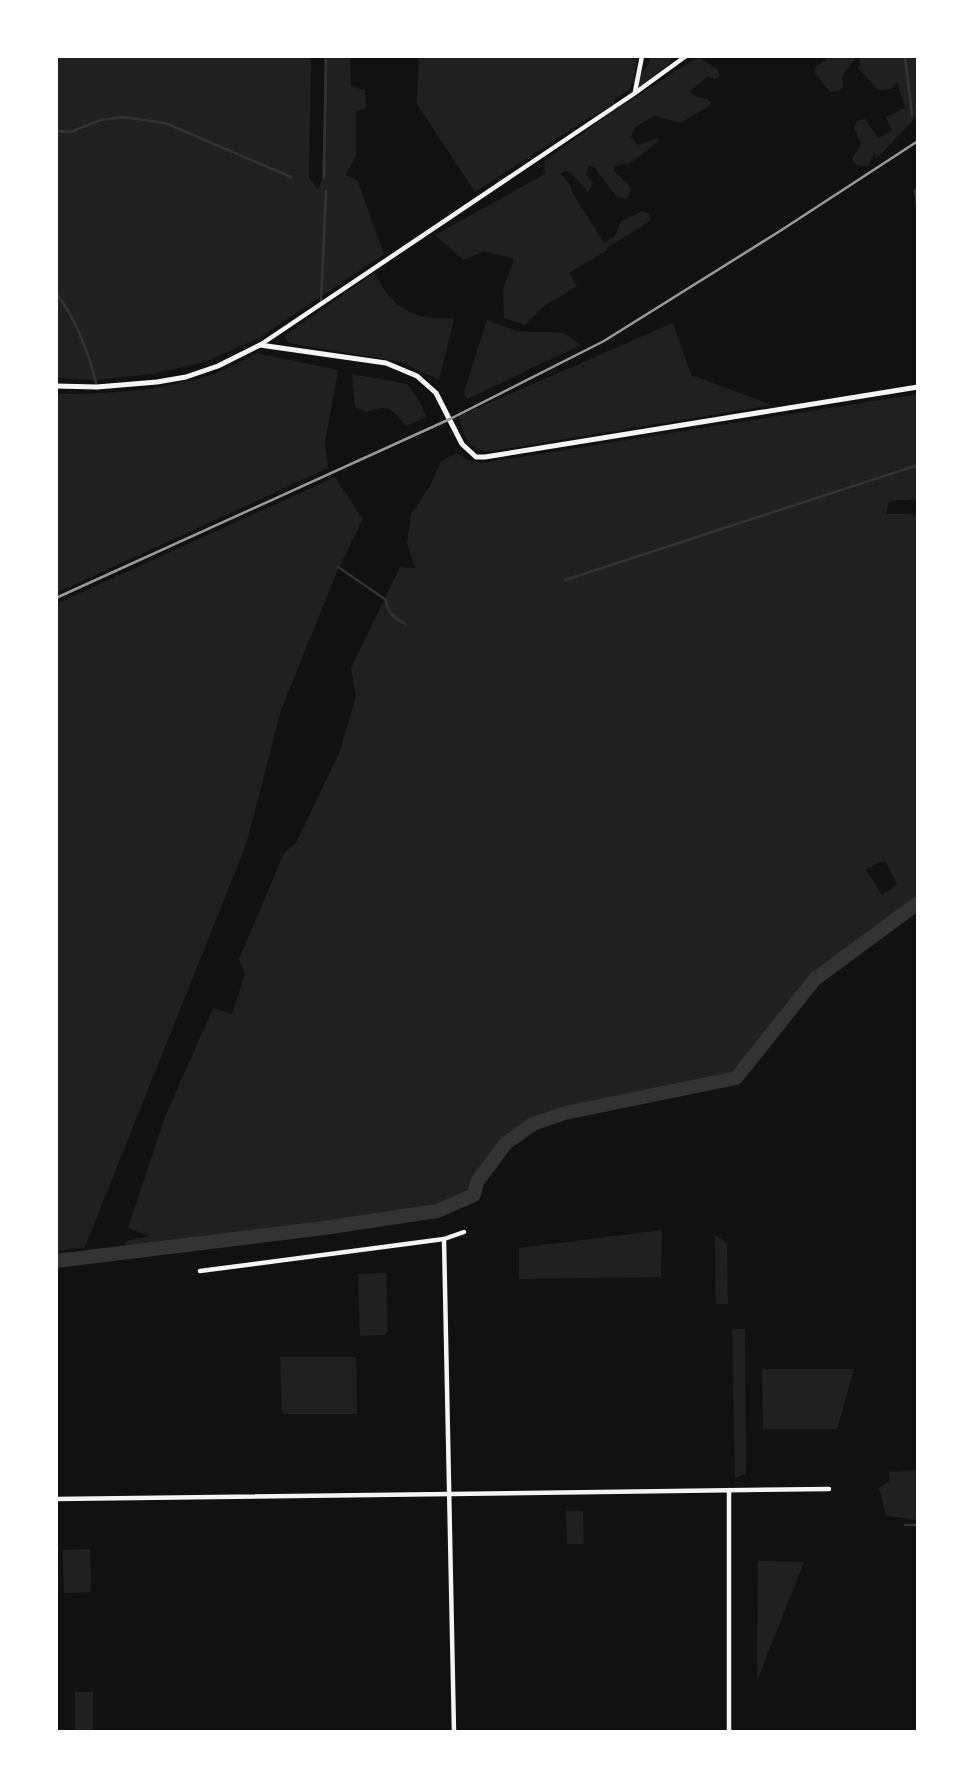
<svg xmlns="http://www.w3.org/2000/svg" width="974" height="1788" viewBox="0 0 974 1788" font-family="Manrope,sans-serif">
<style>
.green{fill:#202020;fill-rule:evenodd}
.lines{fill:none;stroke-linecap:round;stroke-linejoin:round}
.stream{stroke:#333;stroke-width:2.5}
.river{stroke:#333;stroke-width:14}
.minor{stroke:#f5f5f5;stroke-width:4.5}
.tertiary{stroke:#f5f5f5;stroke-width:5}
.rail{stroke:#9a9a9a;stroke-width:2.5}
</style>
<rect width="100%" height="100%" fill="#111"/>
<g class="green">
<path d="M56 56H311L309 178 318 189 322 180 325 56H350L351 87 365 90 366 109 356 111V155L346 175 358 181 384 254 259 338 205 362 152 374 97 380 56 378Z"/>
<path d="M419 56H638L633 80 648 66 651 56H671V62L639 87 634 85 632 81 630 89 614 100V103L593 117H590L475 192 417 104Z"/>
<path d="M826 56H857L842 76 843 86 839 91 830 92 815 73 816 66 826 61Z"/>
<path d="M858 56H918V115L876 159 875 152 868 166 856 165 852 159 861 144 854 128 857 121 865 119 878 138 892 131 886 117 905 108 897 82 891 89 878 90 858 68 860 64Z"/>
<path d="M698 57 717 69 720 76 717 79 707 77 690 91 696 97 707 99 711 102 709 106 681 123 655 116 635 127 631 137 638 145 658 138V142L630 163 614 166V171L629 185 631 190 627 199 617 197 593 166H588L586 174 593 183 588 192 570 172 564 171 561 174 571 186 572 192 604 243 615 236 620 222 642 211 649 214 651 220 607 248V250L569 273 577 286 544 306 525 325 504 318 503 289 514 259 485 251 463 260 435 235 545 174 544 161 612 112Z"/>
<path d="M374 273C394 310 413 320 454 318L439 380 402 362 289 343 284 336Z"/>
<path d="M487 320 516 331 564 333 581 345 467 399 464 392Z"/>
<path d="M673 323 691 375 772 405 486 452C466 446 463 435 459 416Z"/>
<path d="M257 353 338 370 325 443 328 468 56 593V394C107 395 159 390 208 376 225 371 241 361 257 353Z"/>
<path d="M352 374 407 384 420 402 426 417 406 426C392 409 389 404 367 412L355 407Z"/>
<path d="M918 394V499L889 501 886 514H910L918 516V897L813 975 737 1074 589 1105 529 1120 506 1143 477 1182 474 1195 437 1211 125 1253 126 1241 150 1236 128 1228 165 1117 213 1008 232 1014 245 974 239 959 284 853 297 841 339 753 356 697 351 668 400 567 415 568 407 543 411 514 430 486 441 461 457 453 467 460 482 463ZM879 862H886L897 885 882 895 866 870Z"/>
<path d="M335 477 363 519 337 572 281 710 246 845 85 1247 56 1251V604Z"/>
<path d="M662 1230 661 1277 519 1279V1248Z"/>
<path d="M715 1235 727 1243 728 1304H716Z"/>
<path d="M386 1273 388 1331 384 1335 360 1336 358 1274Z"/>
<path d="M732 1329H745L746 1474 735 1478Z"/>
<path d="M356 1357 357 1414H282L280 1357Z"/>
<path d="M762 1369H854L837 1429H763Z"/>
<path d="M918 1470V1520L886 1516 879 1488 890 1480 889 1472Z"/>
<path d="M566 1511H583L584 1544H567Z"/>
<path d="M90 1549 91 1592 64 1593 63 1550Z"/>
<path d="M758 1561 804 1562 757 1681Z"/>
<rect x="75" y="1692" width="18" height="40"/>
</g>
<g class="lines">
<g class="stream">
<path d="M905 56 912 115"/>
<path d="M56 131 70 132 101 120 123 117 165 123 291 177"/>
<path d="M324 177 326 56"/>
<path d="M915 190 918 211"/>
<path d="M56 293C77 321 89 353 97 387"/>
<path d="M321 301 326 191"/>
<path d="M338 567 386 600C387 613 395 618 405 624"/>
<path d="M565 580 918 465"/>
<path d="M905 1525H918"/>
</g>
<path class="river" d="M56 1261 324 1228 437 1211 474 1195 477 1182 506 1143 533 1124 565 1113 736 1078 815 979 918 903"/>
<g class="minor">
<path d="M635 92 642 56"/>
<path d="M260 345 635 93 686 56"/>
<path d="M444 1239 454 1732"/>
<path d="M200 1271 444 1239 464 1232"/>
<path d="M729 1490V1732"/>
<path d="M56 1499 829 1489"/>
</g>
<path class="tertiary" d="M56 386 97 387 157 382 186 377 218 366 260 345 386 363 417 376 436 393 462 444 476 457H485L918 387"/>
<path class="rail" d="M56 598 450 419 604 341 780 231 918 141"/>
</g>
<rect width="974" height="1788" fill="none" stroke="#ffffff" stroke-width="116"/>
</svg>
